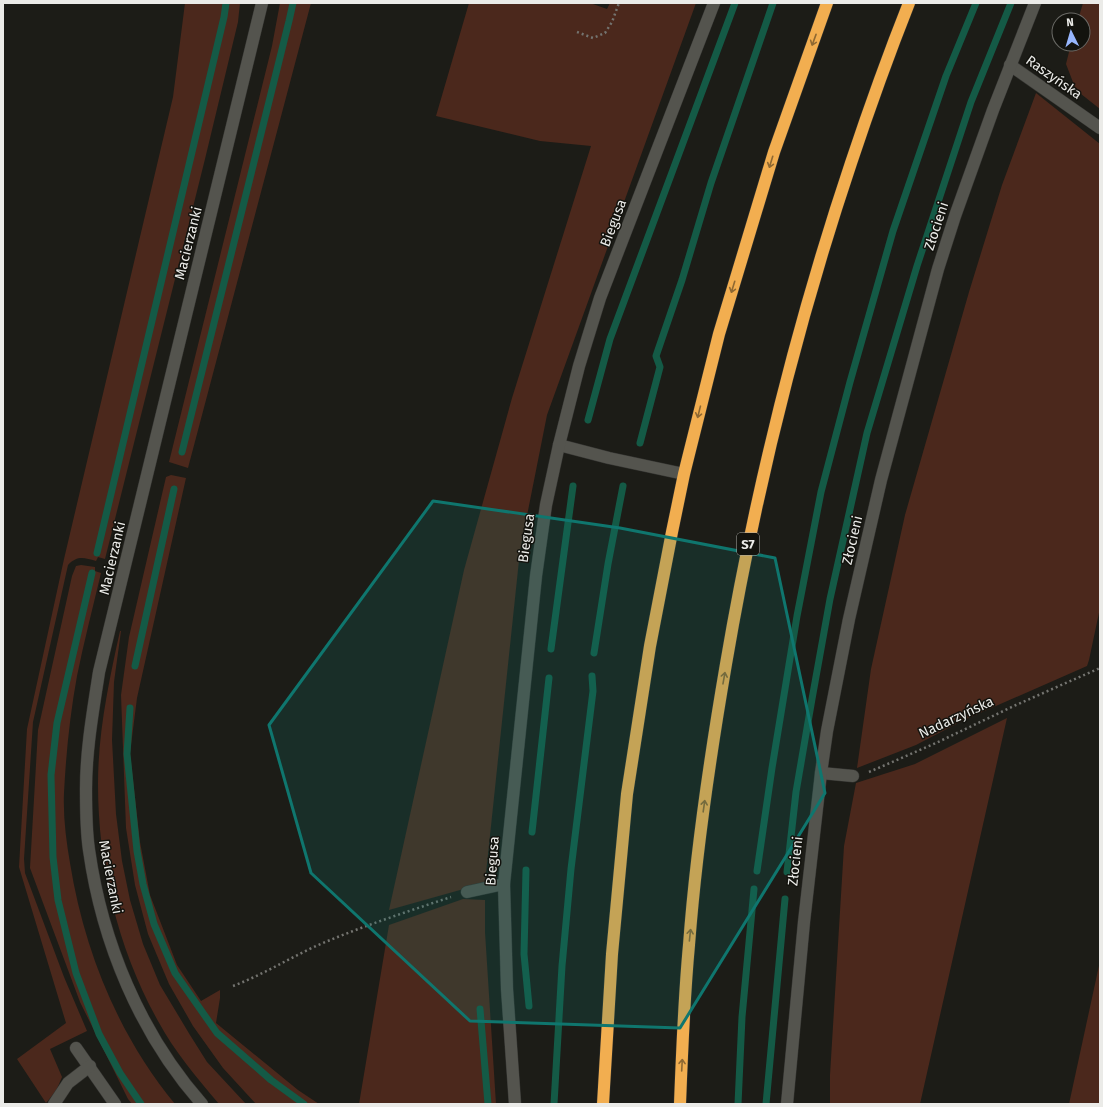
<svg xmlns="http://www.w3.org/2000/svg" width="1103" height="1107" viewBox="0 0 1103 1107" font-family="'Fira Sans',sans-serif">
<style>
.green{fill:#4b281c}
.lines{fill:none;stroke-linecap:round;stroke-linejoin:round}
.stream{stroke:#145a46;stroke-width:7}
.minor-casing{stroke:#353532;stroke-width:13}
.highway-casing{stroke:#353532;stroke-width:13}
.path{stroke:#747470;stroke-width:2.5;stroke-dasharray:2 3;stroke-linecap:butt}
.minor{stroke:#54544e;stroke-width:12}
.highway{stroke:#f2ae50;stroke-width:12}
.oneway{stroke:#8e6832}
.marked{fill:#0f766e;fill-opacity:0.2;stroke:#0f766e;stroke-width:3;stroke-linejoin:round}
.labels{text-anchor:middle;stroke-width:3;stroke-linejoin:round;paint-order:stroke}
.shield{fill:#13130e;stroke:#aaaaa7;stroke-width:1}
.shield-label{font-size:13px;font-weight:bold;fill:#ebebe8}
.street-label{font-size:14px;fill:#ebebe8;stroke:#13130e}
</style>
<rect width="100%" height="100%" fill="#1c1c17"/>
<g class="green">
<path d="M185 3H240L238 22 205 159 105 559 98 557 96 561C84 558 78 555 68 565L33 722 24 859 25 873 64 977 87 1031 50 1049 62 1077 56 1091 46 1103 17 1059 66 1023 19 867 27 729 64 559 173 97Z"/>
<path d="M280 3H311L188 468 169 462 272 46Z"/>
<path d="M469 3H590L607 9 610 3H696L547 415 520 551 485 883 389 910 464 570 512 398 591 146 540 141 436 116Z"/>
<path d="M1083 3H1100V109L1076 90 1066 64 1071 44H1083V20H1078Z"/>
<path d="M1036 93 1100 144V608L1089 660 1087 666 964 720 916 745 857 768 871 669 905 515 969 292 1002 185Z"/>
<path d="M171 475 186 478 137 698 130 753 140 842 150 895 177 965 201 1001 220 990V998L216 1023 298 1090 319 1104H256L223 1068 193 1026 169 984 148 934 135 885 126 828 121 695 129 637 166 477Z"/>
<path d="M81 565 95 567V571L101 573C93 607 84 641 77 676 70 714 66 754 64 793 63 816 66 840 70 863 84 950 118 1035 175 1104H132L128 1099 80 1002 30 868 38 730 72 576 76 566Z"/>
<path d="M120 631H121L114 682 112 740 116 814 122 861 130 900 143 944 160 985 190 1035 207 1062 246 1104H219C197 1078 174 1051 158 1021 118 949 98 866 98 784 98 732 109 681 120 631Z"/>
<path d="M1007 718 920 1104H830V1075L844 846 856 783 915 764Z"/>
<path d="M463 899 485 900V932L496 1104H359L389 925Z"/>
<path d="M1100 961V1104H1069Z"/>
</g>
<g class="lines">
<g class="stream">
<path d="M588 420 610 339 735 3"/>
<path d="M640 443 660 367 656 356 682 280 711 183 773 3"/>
<path d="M182 452 289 21 293 3"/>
<path d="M97 553 224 17 226 3"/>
<path d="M92 573 57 723 51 775 53 857 58 900 76 973 99 1034 120 1073 141 1104"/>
<path d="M551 649 573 486"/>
<path d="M594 653 608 564 623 486"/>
<path d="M135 666 174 489"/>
<path d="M130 708 127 754 137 851 143 884 154 924 175 973 217 1033 271 1080 304 1104"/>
<path d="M532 832 549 678"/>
<path d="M526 870 524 954 529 1006"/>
<path d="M757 871 772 768 797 616 821 492 850 382 893 231 946 76 976 3"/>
<path d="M787 872 796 792 812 699 830 599 867 433 917 266 971 102 1011 3"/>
<path d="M480 1009 488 1104"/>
<path d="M554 1104 562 966 571 869 593 691 592 676"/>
<path d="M738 1104 742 1017 754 889"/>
<path d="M766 1104 785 899"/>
</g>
<defs>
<g id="minor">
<path d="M1010 65 1100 128"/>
<path d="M559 445 609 458 684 474"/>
<path d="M821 773 853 776"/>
<path d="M467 892 504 884"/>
<path d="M76 1048 115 1104"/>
<path d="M54 1104 68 1083 90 1066"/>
<path d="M202 1104C140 1034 102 942 89 850 86 830 86 809 86 789 86 750 93 711 99 672L262 3"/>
<path d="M515 1104 507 989 504 884 536 576 546 505 559 445 579 366 600 298 714 3"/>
<path d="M787 1104 804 922 821 773 827 731 849 619 881 480 938 269 955 216 993 110 1035 3"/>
</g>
<g id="highway">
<path d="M603 1104 612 954 627 794 650 646 672 532 684 474 719 334 774 152 827 3"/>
<path d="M680 1104C682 1051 684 998 689 945 696 851 710 757 726 664 755 494 796 327 851 163 869 109 888 56 909 3"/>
</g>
</defs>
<use href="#minor" class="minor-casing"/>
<use href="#highway" class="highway-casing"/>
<g class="path">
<path d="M577 32 593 38 605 33 612 22 619 3"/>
<path d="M869 772 936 743 1016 705 1100 668"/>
<path d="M233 986C262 975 288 959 316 946 360 927 406 912 451 897"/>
</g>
<use href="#minor" class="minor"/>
<use href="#highway" class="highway"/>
</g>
<defs><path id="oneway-shaft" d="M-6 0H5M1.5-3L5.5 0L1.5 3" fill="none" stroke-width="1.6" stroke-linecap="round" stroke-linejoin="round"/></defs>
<g class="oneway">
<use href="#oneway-shaft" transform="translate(814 40) rotate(110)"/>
<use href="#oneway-shaft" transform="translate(771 162) rotate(107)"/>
<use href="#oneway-shaft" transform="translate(733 287) rotate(107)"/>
<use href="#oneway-shaft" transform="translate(699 412) rotate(104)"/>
<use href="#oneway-shaft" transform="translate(724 678) rotate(-80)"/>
<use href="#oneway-shaft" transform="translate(704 806) rotate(-82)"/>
<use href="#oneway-shaft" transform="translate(690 935) rotate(-84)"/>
<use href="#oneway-shaft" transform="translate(682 1065) rotate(-87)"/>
</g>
<path class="marked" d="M433 501 620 528 775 558 825 793 680 1028 470 1021 311 873 269 725Z"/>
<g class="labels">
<rect class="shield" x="737" y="533" width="22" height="22" rx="3"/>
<g class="shield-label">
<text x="748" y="549">S7</text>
</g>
<g class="street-label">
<text transform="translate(1054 77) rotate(35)" y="5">Raszyńska</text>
<text transform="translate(613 223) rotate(-69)" y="5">Biegusa</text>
<text transform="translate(936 226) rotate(-72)" y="5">Złocieni</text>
<text transform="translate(188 243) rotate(-76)" y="5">Macierzanki</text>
<text transform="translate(526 538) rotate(-82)" y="5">Biegusa</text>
<text transform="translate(852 540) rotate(-77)" y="5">Złocieni</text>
<text transform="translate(112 558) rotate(-77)" y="5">Macierzanki</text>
<text transform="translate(956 717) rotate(-25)" y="5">Nadarzyńska</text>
<text transform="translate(492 861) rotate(-86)" y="5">Biegusa</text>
<text transform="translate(795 861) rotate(-84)" y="5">Złocieni</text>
<text transform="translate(111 877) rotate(79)" y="5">Macierzanki</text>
</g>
</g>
<rect width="1103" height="1107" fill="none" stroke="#ebebe8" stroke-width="8"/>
<g transform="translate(1071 32) rotate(355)"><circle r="19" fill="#13130e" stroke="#696965"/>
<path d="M0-3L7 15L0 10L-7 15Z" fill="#97b6fd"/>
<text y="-6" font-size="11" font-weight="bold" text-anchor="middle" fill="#ebebe8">N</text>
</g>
</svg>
